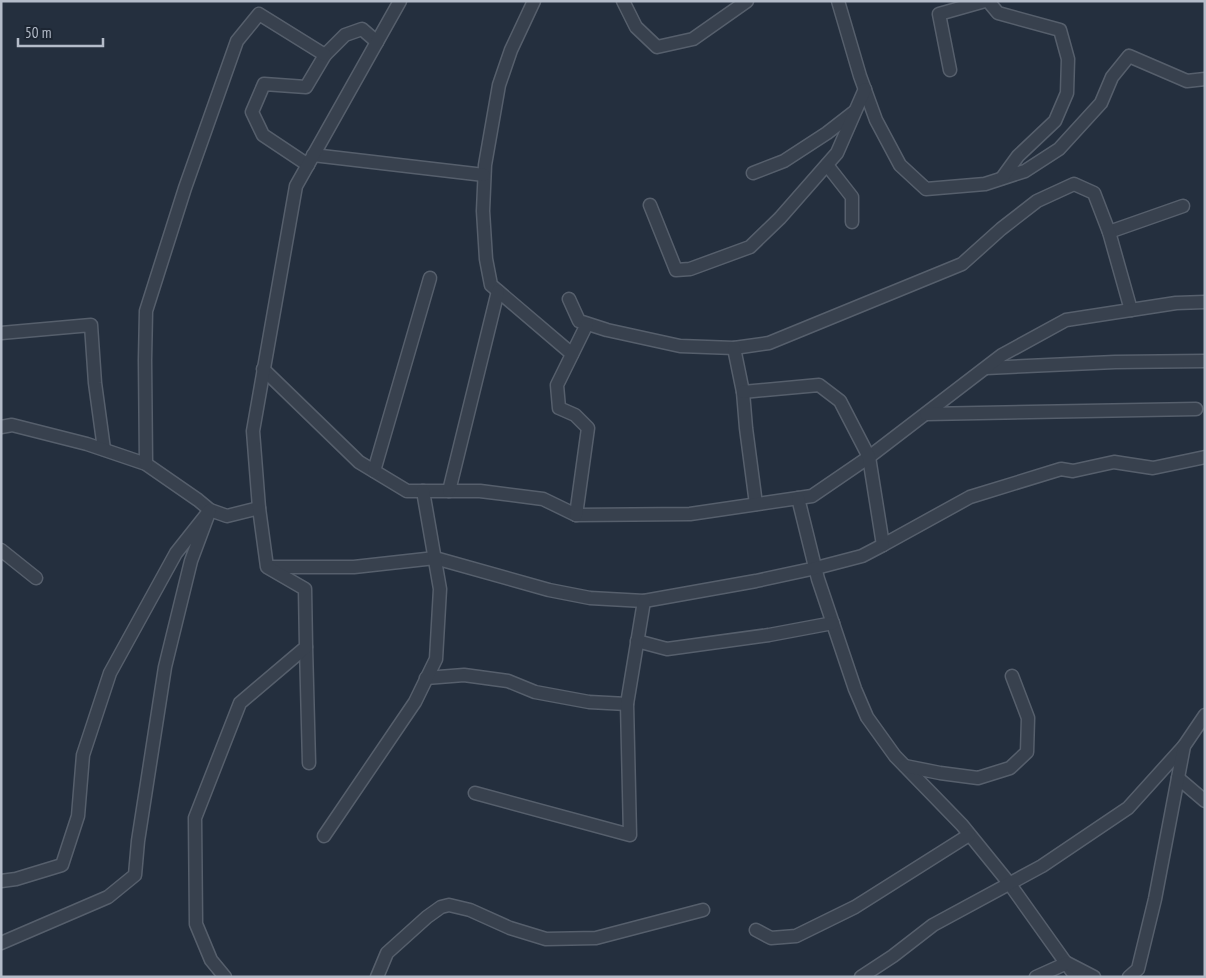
<svg xmlns="http://www.w3.org/2000/svg" width="1206" height="978" viewBox="0 0 1206 978" font-family="'PT Sans Narrow',sans-serif">
<style>
.lines{fill:none;stroke-linecap:round;stroke-linejoin:round}
.minor-casing{stroke:#565f6c;stroke-width:15}
.minor{stroke:#38414e;stroke-width:12}
</style>
<rect width="100%" height="100%" fill="#242f3e"/>
<g class="lines">
<defs>
<g id="minor">
<path d="M534 1 511 50 499 85 485 165 483 211 486 259 491 285 572 354"/>
<path d="M623 1 636 27 657 47 693 39 747 1"/>
<path d="M838 1 860 76 876 120 900 165 926 189 985 184 1025 171 1059 149 1101 103 1112 77 1129 56 1187 81 1205 79"/>
<path d="M988 1 998 13 1060 30 1068 59 1067 93 1055 121 1018 156 1002 178"/>
<path d="M950 70 939 14 985 1"/>
<path d="M313 155 484 175"/>
<path d="M308 165 263 135 252 112 264 84 306 87 325 55 345 35 362 29 377 42"/>
<path d="M827 165 852 197V222"/>
<path d="M753 173 784 161 827 133 854 112"/>
<path d="M650 205 676 270 690 269 750 247 780 218 837 153 865 89"/>
<path d="M1109 232 1183 206"/>
<path d="M569 299 579 321 607 330 680 346 734 348 769 343 962 264 1001 229 1037 201 1074 184 1094 193 1109 232 1131 310"/>
<path d="M1 333 91 325 95 383 104 449"/>
<path d="M734 348 743 392 746 428 756 504"/>
<path d="M986 368 1115 362 1205 361"/>
<path d="M263 369 359 462 407 491H480L543 499 576 515 690 514 812 496 869 457 1002 355 1066 320 1176 303 1205 302"/>
<path d="M743 392 819 385 840 401 869 457 883 545 970 497 1061 469 1073 471 1114 462 1153 468 1205 457"/>
<path d="M926 414 1196 409"/>
<path d="M1 427 12 425 87 444 146 464 198 500 210 510 227 516 259 508"/>
<path d="M146 464 145 360 146 311 185 188 237 41 259 14 325 55"/>
<path d="M374 471 430 278"/>
<path d="M449 491 498 291"/>
<path d="M798 498 818 579 855 689 867 717 895 756 962 825 1009 883 1076 977"/>
<path d="M576 515 588 428 575 415 559 408 557 385 587 324"/>
<path d="M1 550 36 578"/>
<path d="M269 567H354L435 558 549 590 590 598 644 601 756 581 816 568 862 556 883 545"/>
<path d="M637 641 667 649 769 635 833 623"/>
<path d="M306 647 309 763"/>
<path d="M426 678 464 675 508 681 535 692 589 702 627 704"/>
<path d="M905 766 940 773 978 778 1010 768 1027 752 1028 718 1012 676"/>
<path d="M1178 778 1205 801"/>
<path d="M475 793 630 835 627 704 644 601"/>
<path d="M324 836 415 702 436 659 440 589 423 491"/>
<path d="M1 881 16 879 62 865 78 816 83 755 110 673 176 553 210 510 191 561 165 667 138 841 135 875 108 897 1 943"/>
<path d="M756 930 771 938 796 936 855 907 969 835"/>
<path d="M225 977 211 960 196 924 195 818 240 703 306 647 305 589 267 567 259 508 253 431 296 186 400 1"/>
<path d="M377 977 387 953 427 917 441 907 449 905 470 910 510 928 546 939 596 938 703 910"/>
<path d="M861 977 893 956 933 925 1042 866 1128 808 1184 746"/>
<path d="M1036 977 1067 963 1094 977"/>
<path d="M1129 977 1138 969 1155 899 1184 746 1205 715"/>
</g>
</defs>
<use href="#minor" class="minor-casing"/>
<use href="#minor" class="minor"/>
</g>
<rect width="1206" height="978" fill="none" stroke="#b4bcc9" stroke-width="5"/>
<path d="M18 38v8h85v-8" fill="none" stroke="#b4bcc9" stroke-width="2.5"/>
<text x="25" y="38" font-size="15" fill="#b4bcc9" stroke="#1d2633" stroke-width="4" paint-order="stroke">50 m</text>
</svg>
